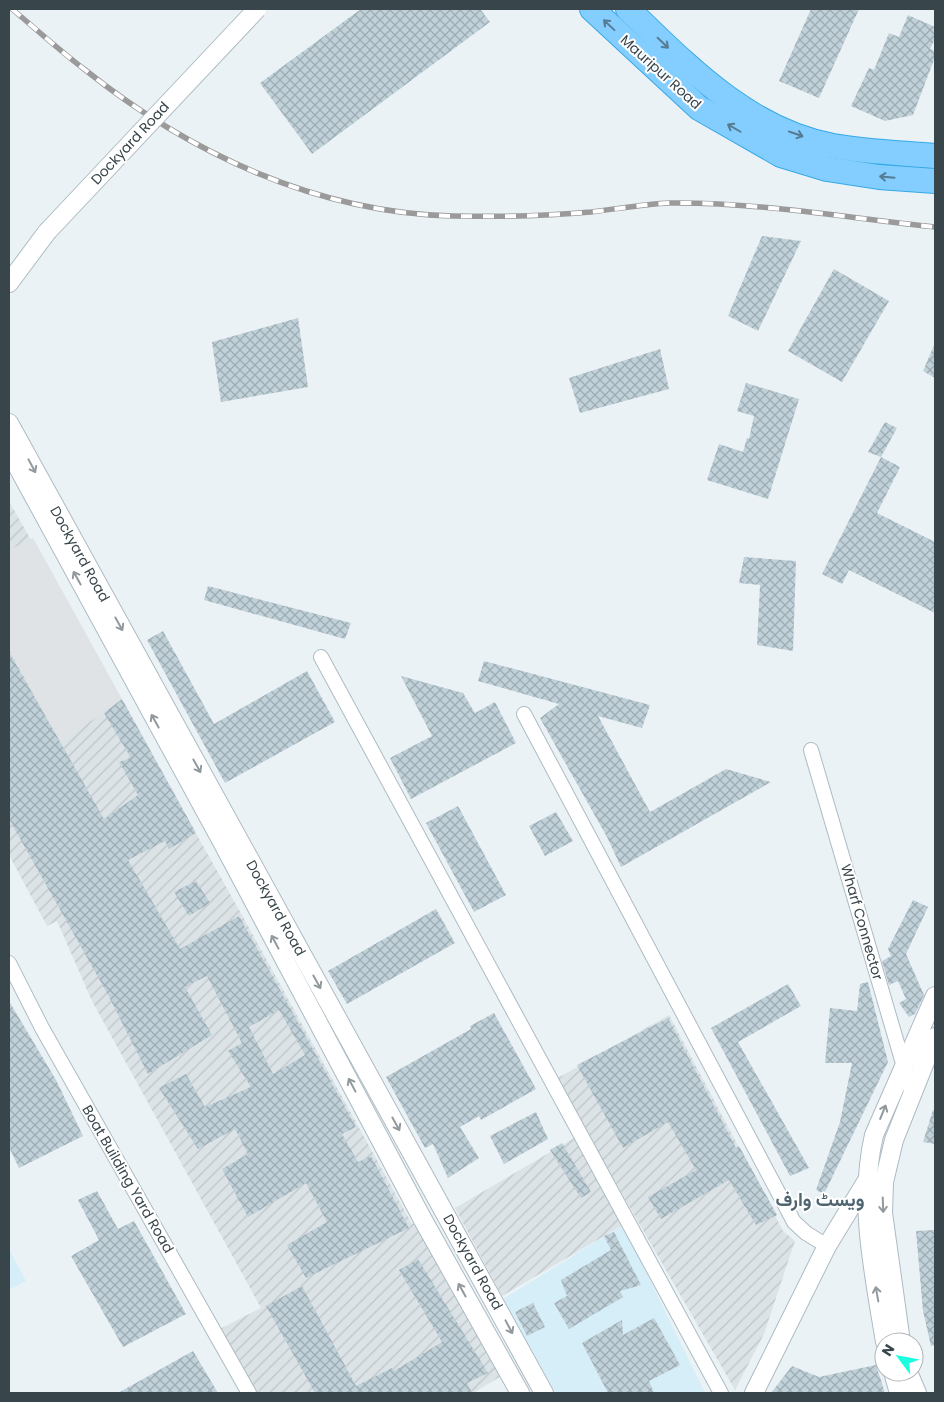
<svg xmlns="http://www.w3.org/2000/svg" width="944" height="1402" viewBox="0 0 944 1402" font-family="Poppins,Vazirmatn,sans-serif">
<style>
.commercial{fill:#d6eef8}
.industrial{fill:url(#industrial-furrows)}
.parking{fill:#dfe3e5}
.building{fill:url(#building-cross-hatch);fill-rule:evenodd}
.lines{fill:none;stroke-linecap:round;stroke-linejoin:round}
.minor-casing{stroke:#adbbc3;stroke-width:16}
.tertiary-casing{stroke:#adbbc3;stroke-width:20}
.trunk-casing{stroke:#35a9e6;stroke-width:26}
.minor{stroke:#fff;stroke-width:14}
.tertiary{stroke:#fff;stroke-width:18}
.trunk{stroke:#84ceff;stroke-width:24}
.rail-casing{stroke:#9a9a9a;stroke-width:5.5}
.rail{stroke:#fff;stroke-width:4;stroke-dasharray:11;stroke-linecap:butt}
.tertiary-bridge-casing{stroke:#adbbc3;stroke-width:20;stroke-linecap:butt}
.tertiary-bridge{stroke:#fff;stroke-width:18}
.oneway{stroke:#567c93}
.oneway2{stroke:#92999c}
.labels{text-anchor:middle;stroke-width:4;stroke-linejoin:round;paint-order:stroke}
.street-label{font-size:14px;fill:#38454b;stroke:#fff}
.district-label{font-size:19px;font-weight:bold;fill:#4e656f;stroke:#fff}
</style>
<defs>
<pattern id="industrial-furrows" width="10" height="10" patternUnits="userSpaceOnUse" patternTransform="scale(1.25)"><rect width="10" height="10" fill="#dce3e6"/><path d="M-1 1l2-2M0 10L10 0M9 11l2-2" fill="none" stroke="#bec4c7"/></pattern>
<pattern id="building-cross-hatch" width="8" height="8" patternUnits="userSpaceOnUse" patternTransform="scale(1.25)"><rect width="8" height="8" fill="#c0d1d9"/><path d="M0 0l8 8M0 8l8-8" fill="none" stroke="#9dabb2"/></pattern>
</defs>
<rect width="100%" height="100%" fill="#ebf2f6"/>
<g class="commercial">
<path d="M623 1225 705 1393H556L503 1299Z"/>
<path d="M9 1249 26 1281 9 1290Z"/>
</g>
<g class="industrial">
<path d="M9 501 243 917 412 1224 423 1220 508 1372 473 1393H249L214 1332 261 1308 92 1001 57 921 47 926 9 855Z"/>
<path d="M669 1015 783 1231 795 1241 764 1334 735 1390 556 1079Z"/>
<path d="M576 1137 623 1225 502 1296 455 1208Z"/>
</g>
<path class="parking" d="M33 538 122 699 60 743 9 649V550Z"/>
<g class="building">
<path d="M361 9H480L490 22 312 154 260 83Z"/>
<path d="M811 9H859L819 98 779 81Z"/>
<path d="M908 15 935 27V39L930 49 935 51V57L913 115 885 121 851 106 869 68 874 70 889 33 899 37Z"/>
<path d="M762 236 801 241 758 331 728 316Z"/>
<path d="M834 269 889 301 842 382 788 351Z"/>
<path d="M298 318 308 387 221 402 212 342Z"/>
<path d="M935 343V378L923 371Z"/>
<path d="M660 349 669 389 580 413 569 378Z"/>
<path d="M746 383 799 399 768 499 707 480 719 444 743 452 747 438 749 439 754 416 737 411Z"/>
<path d="M885 422 897 428 881 457 868 452Z"/>
<path d="M881 457 900 467 877 513 935 542V613L849 570 842 584 822 574Z"/>
<path d="M744 557 796 561 793 651 757 645 760 585 739 583Z"/>
<path d="M208 586 351 623 345 639 204 600Z"/>
<path d="M163 631 214 724 307 671 335 722 225 783 147 640Z"/>
<path d="M9 652 104 819 138 795 119 762 131 758 104 713 122 699 196 833 169 849 165 841 128 860 180 949 239 916 356 1127 342 1134 358 1162 371 1156 409 1228 306 1278 287 1245 327 1222 306 1183 248 1217 222 1169 248 1154 235 1129 198 1149 159 1088 186 1074 205 1107 251 1087 228 1051 242 1043 207 976 185 987 212 1035 148 1074 107 993 9 819ZM279 1010 305 1055 273 1074 249 1027Z"/>
<path d="M484 661 650 705 642 728 598 716 650 812 726 769 771 782 621 867 607 837 540 718 559 704 478 681Z"/>
<path d="M401 676 463 693 475 713 495 702 516 743 411 799 390 758 432 736Z"/>
<path d="M458 806 506 895 474 912 426 823Z"/>
<path d="M556 812 573 841 545 856 529 826Z"/>
<path d="M196 881 210 903 189 916 174 892Z"/>
<path d="M913 900 928 907 906 954 924 995 915 1014 909 1017 899 1003 906 999 898 981 889 985 882 961 891 956 888 949Z"/>
<path d="M436 909 455 943 347 1004 328 971Z"/>
<path d="M868 982 888 1062 824 1194 816 1190 840 1122 852 1063H825L830 1008 857 1011 860 984Z"/>
<path d="M788 984 801 1006 738 1042 809 1168 790 1176 711 1028Z"/>
<path d="M9 1001 56 1080 83 1136 19 1168 9 1147Z"/>
<path d="M494 1013 536 1089 481 1120 479 1116 460 1127 479 1158 448 1178 433 1144 425 1148 386 1077 471 1029 470 1026Z"/>
<path d="M668 1018 736 1148 739 1146 777 1215 756 1225 729 1180 661 1219 648 1197 696 1170 668 1122 623 1148 577 1065Z"/>
<path d="M933 1110H935V1144L923 1142Z"/>
<path d="M536 1112 548 1139 504 1164 490 1136Z"/>
<path d="M562 1143 591 1192 581 1198 550 1150Z"/>
<path d="M97 1191 118 1229 134 1221 186 1314 123 1347 71 1256 99 1240 78 1200Z"/>
<path d="M935 1230V1345L931 1346 923 1311 916 1231Z"/>
<path d="M614 1232 641 1285 620 1291 623 1297 569 1329 554 1303 567 1296 561 1280 611 1250 604 1236Z"/>
<path d="M418 1259 488 1373 467 1383 472 1393H315L266 1306 302 1286 356 1386 392 1368 394 1371 442 1342 399 1270Z"/>
<path d="M533 1303 545 1327 527 1336 515 1312Z"/>
<path d="M654 1318 680 1365 649 1381 654 1393H608L582 1343 622 1320 623 1335Z"/>
<path d="M193 1351 218 1393H118Z"/>
<path d="M876 1365 885 1393H771L792 1366 819 1377Z"/>
</g>
<g class="lines">
<defs>
<g id="minor">
<path d="M321 657 721 1393"/>
<path d="M524 714 794 1222 806 1233 827 1246"/>
<path d="M811 750 912 1094"/>
<path d="M9 963 42 1028 249 1393"/>
</g>
<g id="tertiary">
<path d="M9 283 47 232"/>
<path d="M9 423 544 1393"/>
<path d="M9 451 221 840 423 1220 520 1393"/>
<path d="M885 1342C874 1274 858 1203 874 1135L935 996"/>
<path d="M901 1342 883 1213 884 1182 894 1140 935 1037"/>
<path d="M893 1372 899 1393"/>
<path d="M908 1372 917 1393"/>
<path d="M754 1393 827 1246 866 1182H869"/>
</g>
<g id="trunk">
<path d="M592 9 699 108 781 155 827 169 879 177 935 181"/>
<path d="M628 9C688 67 748 130 833 146 867 152 901 153 935 156"/>
</g>
</defs>
<use href="#minor" class="minor-casing"/>
<use href="#tertiary" class="tertiary-casing"/>
<use href="#trunk" class="trunk-casing"/>
<use href="#minor" class="minor"/>
<use href="#tertiary" class="tertiary"/>
<use href="#trunk" class="trunk"/>
<defs>
<path id="rail" d="M12 9C36 29 59 50 84 69 189 153 317 213 453 216 499 217 546 216 591 212 617 209 644 204 670 203 758 202 847 218 935 227"/>
</defs>
<use href="#rail" class="rail-casing"/>
<use href="#rail" class="rail"/>
<defs>
<path id="tertiary-bridge" d="M47 232 257 9"/>
</defs>
<use href="#tertiary-bridge" class="tertiary-bridge-casing"/>
<use href="#tertiary-bridge" class="tertiary-bridge"/>
</g>
<defs><path id="oneway-shaft" d="M-6 0H5M1.5-3L5.5 0L1.5 3" fill="none" stroke-width="1.6" stroke-linecap="round" stroke-linejoin="round" transform="scale(1.25)"/></defs>
<g class="oneway">
<use href="#oneway-shaft" transform="translate(609 25) rotate(-137)"/>
<use href="#oneway-shaft" transform="translate(663 43) rotate(44)"/>
<use href="#oneway-shaft" transform="translate(734 128) rotate(-150)"/>
<use href="#oneway-shaft" transform="translate(796 134) rotate(19)"/>
<use href="#oneway-shaft" transform="translate(887 177) rotate(-175)"/>
</g>
<g class="oneway2">
<use href="#oneway-shaft" transform="translate(32 466) rotate(62)"/>
<use href="#oneway-shaft" transform="translate(77 578) rotate(-119)"/>
<use href="#oneway-shaft" transform="translate(119 624) rotate(61)"/>
<use href="#oneway-shaft" transform="translate(155 721) rotate(-119)"/>
<use href="#oneway-shaft" transform="translate(197 766) rotate(61)"/>
<use href="#oneway-shaft" transform="translate(275 942) rotate(-118)"/>
<use href="#oneway-shaft" transform="translate(317 982) rotate(61)"/>
<use href="#oneway-shaft" transform="translate(352 1085) rotate(-118)"/>
<use href="#oneway-shaft" transform="translate(883 1112) rotate(-68)"/>
<use href="#oneway-shaft" transform="translate(396 1124) rotate(61)"/>
<use href="#oneway-shaft" transform="translate(883 1205) rotate(88)"/>
<use href="#oneway-shaft" transform="translate(462 1290) rotate(-119)"/>
<use href="#oneway-shaft" transform="translate(877 1294) rotate(-100)"/>
<use href="#oneway-shaft" transform="translate(509 1327) rotate(62)"/>
</g>
<g class="labels">
<g class="street-label">
<text transform="translate(661 72) rotate(42)" y="5">Mauripur Road</text>
<text transform="translate(130 143) rotate(-47)" y="5">Dockyard Road</text>
<text transform="translate(80 554) rotate(61)" y="5">Dockyard Road</text>
<text transform="translate(276 908) rotate(61)" y="5">Dockyard Road</text>
<text transform="translate(862 922) rotate(74)" y="5">Wharf Connector</text>
<text transform="translate(128 1179) rotate(60)" y="5">Boat Building Yard Road</text>
<text transform="translate(473 1262) rotate(61)" y="5">Dockyard Road</text>
</g>
<g class="district-label">
<text x="820" y="1206">ویسٹ وارف</text>
</g>
</g>
<rect width="944" height="1402" fill="none" stroke="#38454b" stroke-width="20"/>
<g transform="translate(899 1357) rotate(302)"><circle r="24" fill="#ffffff" stroke="#afb5b7"/>
<path d="M0-4L9 19L0 12L-9 19Z" fill="#19ffe0"/>
<text y="-8" font-size="14" font-weight="bold" text-anchor="middle" fill="#38454b">N</text>
</g>
</svg>
